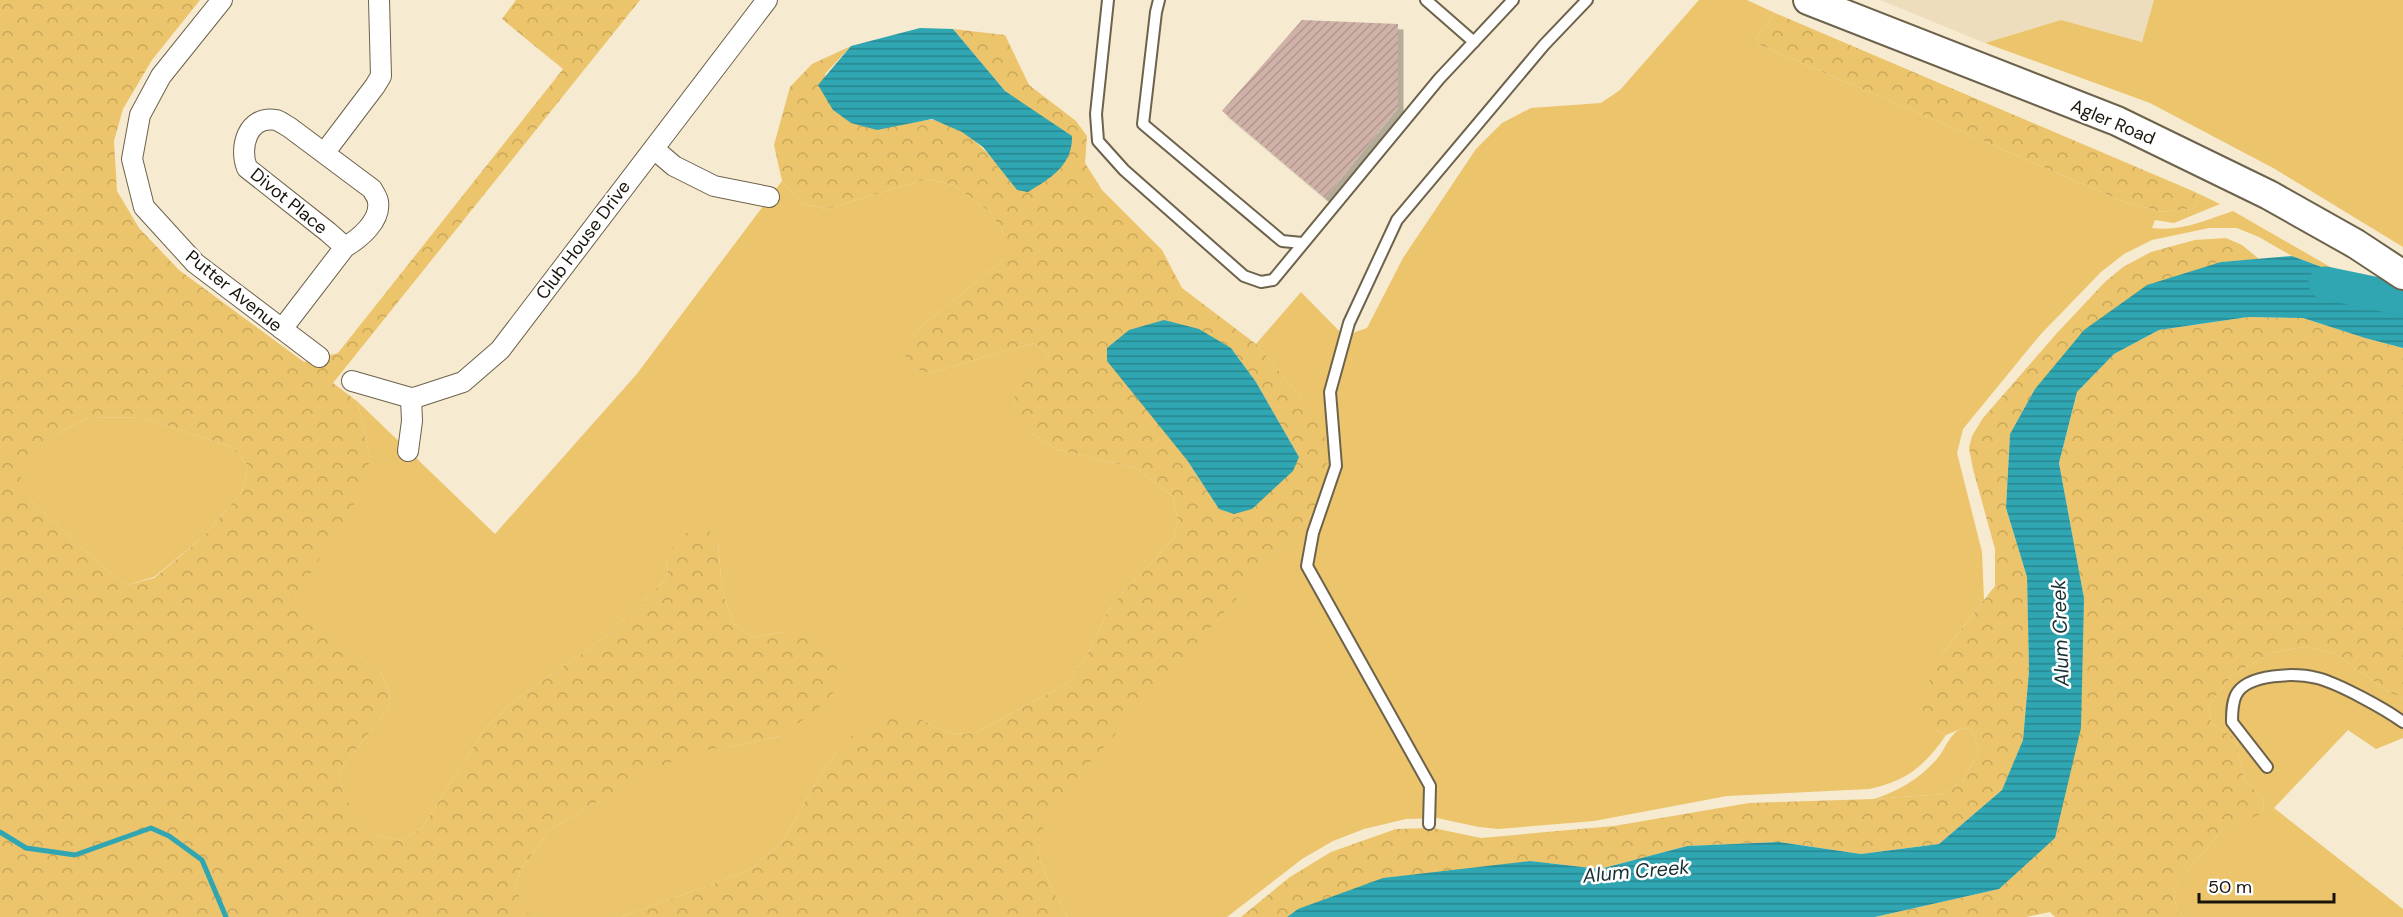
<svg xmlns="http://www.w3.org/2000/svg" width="2403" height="917" viewBox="0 0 2403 917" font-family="'DM Sans',sans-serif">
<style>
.built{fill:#edddbc}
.grass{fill:#ebc46b}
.forest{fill:url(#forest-crowns);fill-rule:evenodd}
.water{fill:url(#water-rules)}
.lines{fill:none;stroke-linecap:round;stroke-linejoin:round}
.stream{stroke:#2fa6b2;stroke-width:5}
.river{stroke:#2fa6b2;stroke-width:33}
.building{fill:url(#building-hatch);filter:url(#shadow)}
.service-casing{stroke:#6d624b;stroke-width:14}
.minor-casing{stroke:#6d624b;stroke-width:22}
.secondary-casing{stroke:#6d624b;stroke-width:32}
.service{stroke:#fff;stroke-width:10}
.minor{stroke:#fff;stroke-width:20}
.secondary{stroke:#fff;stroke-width:28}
.labels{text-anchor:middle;stroke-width:5;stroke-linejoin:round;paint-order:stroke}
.street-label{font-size:18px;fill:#19140b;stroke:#fff}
.water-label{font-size:20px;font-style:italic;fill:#183134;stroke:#fff}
</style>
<defs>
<pattern id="forest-crowns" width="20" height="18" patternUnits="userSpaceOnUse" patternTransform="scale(1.5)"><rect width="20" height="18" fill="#ebc46b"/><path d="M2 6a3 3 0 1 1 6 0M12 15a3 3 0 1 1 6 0" fill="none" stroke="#c9a85b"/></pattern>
<pattern id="water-rules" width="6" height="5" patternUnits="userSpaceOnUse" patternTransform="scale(1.5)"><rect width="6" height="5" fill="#2fa6b2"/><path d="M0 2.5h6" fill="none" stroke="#27868f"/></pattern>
<pattern id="building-hatch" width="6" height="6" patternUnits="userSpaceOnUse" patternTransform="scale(1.5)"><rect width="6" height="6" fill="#cfb1a8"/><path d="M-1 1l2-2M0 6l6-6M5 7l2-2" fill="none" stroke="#b1978f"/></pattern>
<filter id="shadow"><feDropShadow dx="5.5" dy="5.5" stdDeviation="0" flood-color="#0004"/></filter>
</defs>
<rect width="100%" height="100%" fill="#f6ead0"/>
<path class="built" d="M1880 0H2154L2142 42 2061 20 1985 43Z"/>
<g class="grass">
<path d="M1699 0H1747L1775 13 1756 38 1760 45 2122 201 2161 212 2192 209 2198 201 2195 192 2220 204 2174 223 2155 220 2152 228C2181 232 2206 220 2233 211L2346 276 2292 256 2259 237 2237 228H2209L2152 240 2124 254 2101 272 2040 335 1963 429 1957 453 1982 552 1984 600 1939 658 1936 730 1946 735C1926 765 1905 782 1869 789L1727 796 1594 821 1498 829 1479 827 1437 818 1406 819 1364 829 1333 841 1302 859 1227 917H1068L1049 883 1038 854 1045 812 1313 513 1328 480 1301 397 1256 344 1301 292 1344 336 1367 328 1403 258 1476 149 1502 123 1531 108 1601 103 1620 90Z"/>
<path d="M2154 0H2403V247L2275 169 2150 103 1985 43 2061 20 2142 42Z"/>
<path d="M927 179 953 185 990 212 1004 234V259L909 337 930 373 1034 343 1050 355 1018 382 1013 410 1031 433 1056 449 1136 468 1173 497 1178 521 1174 538 1110 607 1090 650 1068 683 975 733 950 734 918 718 838 750 819 777 783 841 748 871 621 917H535L528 914 515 888 520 871 549 831 580 811 690 751 734 746 780 736 785 632 753 637 734 624 722 590 718 542 666 559 668 573 664 581 604 638 511 703 484 730 422 828 401 841 374 834 343 797 339 771 388 709 390 694 381 673 304 613 295 598 370 459 358 402 495 534 636 375 782 181 802 204 826 209Z"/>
<path d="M89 417 144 418 232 447 248 466 242 492 203 537 154 577 127 585 106 570 32 502 16 470 57 434Z"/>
<path d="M2305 647 2334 653 2390 693 2403 698V738L2376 749 2348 730 2274 808 2403 909V917H2184L2177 912 2173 889 2221 831 2263 812 2264 799 2244 780 2236 739 2211 723 2209 705 2232 675 2274 652Z"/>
<path d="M1963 728 1972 730 1979 751 1963 780 1944 794 1874 799C1899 791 1919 779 1937 759 1946 749 1949 733 1963 728Z"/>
</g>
<g class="forest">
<path d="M0 0H200L152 60 123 109 114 141 117 191 139 228 179 270 304 362 338 353 563 69 502 19 516 0H640L333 383 358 402 370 459 363 490 295 598 305 613 381 673 390 694 388 709 339 771 343 796 374 834 401 841 422 828 484 730 511 703 604 638 664 581 668 573 666 559 680 534 708 530 718 542 722 590 734 624 753 637 785 632 817 642 837 665 834 692 814 712 780 736 734 746 690 752 580 811 549 831 520 871 515 888 528 913 535 917H0ZM89 417 144 418 232 447 248 466 242 492 203 537 154 578 127 585 106 570 32 502 17 470 57 434Z"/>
<path d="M1775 13 2195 192 2198 201 2192 209 2161 212 2122 201 1760 45 1756 38Z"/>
<path d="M953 29 1005 35 1029 85 1076 121 1087 136 1085 163 1102 190 1162 250 1182 288 1256 344 1301 397 1325 438 1328 480 1313 513 1046 812 1038 854 1049 883 1068 917H621L748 871 783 841 819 777 838 750 857 730 888 718H918L950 734 975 733 1068 683 1090 650 1110 607 1174 538 1178 521 1173 497 1136 468 1056 449 1031 433 1013 411 1017 382 1050 355 1034 343 930 373 913 368 903 351 909 337 1004 259V234L990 212 953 185 927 179 826 209 802 204 782 181 774 145 790 87 812 64 851 46 825 74 833 110C864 132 875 130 911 123 918 122 927 119 934 120 973 129 994 160 1017 190L1020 103 1005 91ZM1231 348 1256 382 1299 457 1219 509 1187 460Z"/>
<path d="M2226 238 2242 245 2259 259 2221 262 2035 389 2010 434 2006 508 2027 577 2029 671 2023 740 2002 790 1939 844 1861 854 1779 842 1687 846 1600 869 1530 861 1298 909 1287 917H1241L1290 877 1331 852 1396 829 1433 828 1481 838 1614 826 1749 803 1874 799 1944 794 1963 780 1979 751 1972 730 1963 728 1946 735 1936 730 1923 714V695L1939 658 1995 586V549L1973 469 1969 448 1972 436 1983 418 2057 333 2105 282 2123 267 2151 252 2195 240Z"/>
<path d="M2248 317 2303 318 2365 338 2403 348V698L2390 693 2334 653 2305 647 2274 652 2232 675 2209 705 2211 723 2236 739 2244 780 2264 799 2263 813 2221 831 2173 889 2177 912 2184 917H2055L2050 912 2026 917H1875L1999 889 2084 598 2059 463 2077 392 2114 354 2159 330Z"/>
</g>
<g class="water">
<path d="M920 28 953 29 1005 91 1072 136C1073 165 1050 179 1028 192L1017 190 983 147 962 132 932 119 877 130 851 123 833 110 818 85 851 46Z"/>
<path d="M2292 256 2346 276 2403 314V348L2365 338 2303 318 2248 317 2159 330 2114 354 2077 392 2059 463 2084 598 2081 728 2055 838 1999 889 1875 917H1287L1298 909 1383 878 1530 861 1600 869 1687 846 1779 842 1861 854 1939 844 2002 790 2023 740 2029 671 2027 577 2006 508 2010 434 2035 389 2084 330 2147 285 2221 262Z"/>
<path d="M1164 320 1199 329 1231 348 1256 382 1299 457 1293 471 1252 509 1234 514 1219 509 1187 460 1107 361V348L1129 330Z"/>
</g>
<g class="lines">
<path class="stream" d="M0 832 26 848 75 855 151 828 169 836 202 860 226 917"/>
<path class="river" d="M2325 283 2403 299"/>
</g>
<path class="building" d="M1302 20 1398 24V108L1325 198 1222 111Z"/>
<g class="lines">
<defs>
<g id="service">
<path d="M1108 0 1096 114 1098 141 1124 170 1244 276 1261 282 1273 280 1439 79 1513 0"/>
<path d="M1159 0 1156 12 1143 124 1282 241 1302 243"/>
<path d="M1426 0 1474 42"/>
<path d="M2267 767 2232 722C2232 713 2232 703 2236 695 2247 673 2297 673 2317 678 2338 683 2385 709 2403 722"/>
<path d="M1429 824 1430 786 1307 566 1313 533 1336 466 1330 392 1349 323 1397 220 1544 45 1587 0"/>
</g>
<g id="minor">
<path d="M222 0 161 76 140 115 132 159 144 207 195 263 319 357"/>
<path d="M654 149 674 166 714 186 769 197"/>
<path d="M325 152 375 86 381 76 379 0"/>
<path d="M282 329 345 247C359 239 381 221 378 202 378 198 374 193 372 189L289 127C285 125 280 121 276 120 247 115 239 148 247 168L328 232 345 247"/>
<path d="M352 381 411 398 417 397 463 382 500 350 767 0"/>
<path d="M408 451 412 421 411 398"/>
</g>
<path id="secondary" d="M1808 0 2117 121 2269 195 2356 244 2403 275"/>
</defs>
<use href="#service" class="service-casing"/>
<use href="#minor" class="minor-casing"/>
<use href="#secondary" class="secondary-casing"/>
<use href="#service" class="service"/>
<use href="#minor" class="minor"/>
<use href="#secondary" class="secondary"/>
</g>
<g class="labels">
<g class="street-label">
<text transform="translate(2113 122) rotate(23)" y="6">Agler Road</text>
<text transform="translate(289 201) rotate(39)" y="6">Divot Place</text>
<text transform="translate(583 240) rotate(-53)" y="6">Club House Drive</text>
<text transform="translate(234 291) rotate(39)" y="6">Putter Avenue</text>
</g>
<g class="water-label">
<text transform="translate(2060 633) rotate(-92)" y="7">Alum Creek</text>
<text transform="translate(1636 871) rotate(-5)" y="7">Alum Creek</text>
</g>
</g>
<path d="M2199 893v9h135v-9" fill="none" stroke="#19140b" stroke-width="3"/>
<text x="2208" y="893" font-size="18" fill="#19140b" stroke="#ffffff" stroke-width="4.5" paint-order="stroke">50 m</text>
</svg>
